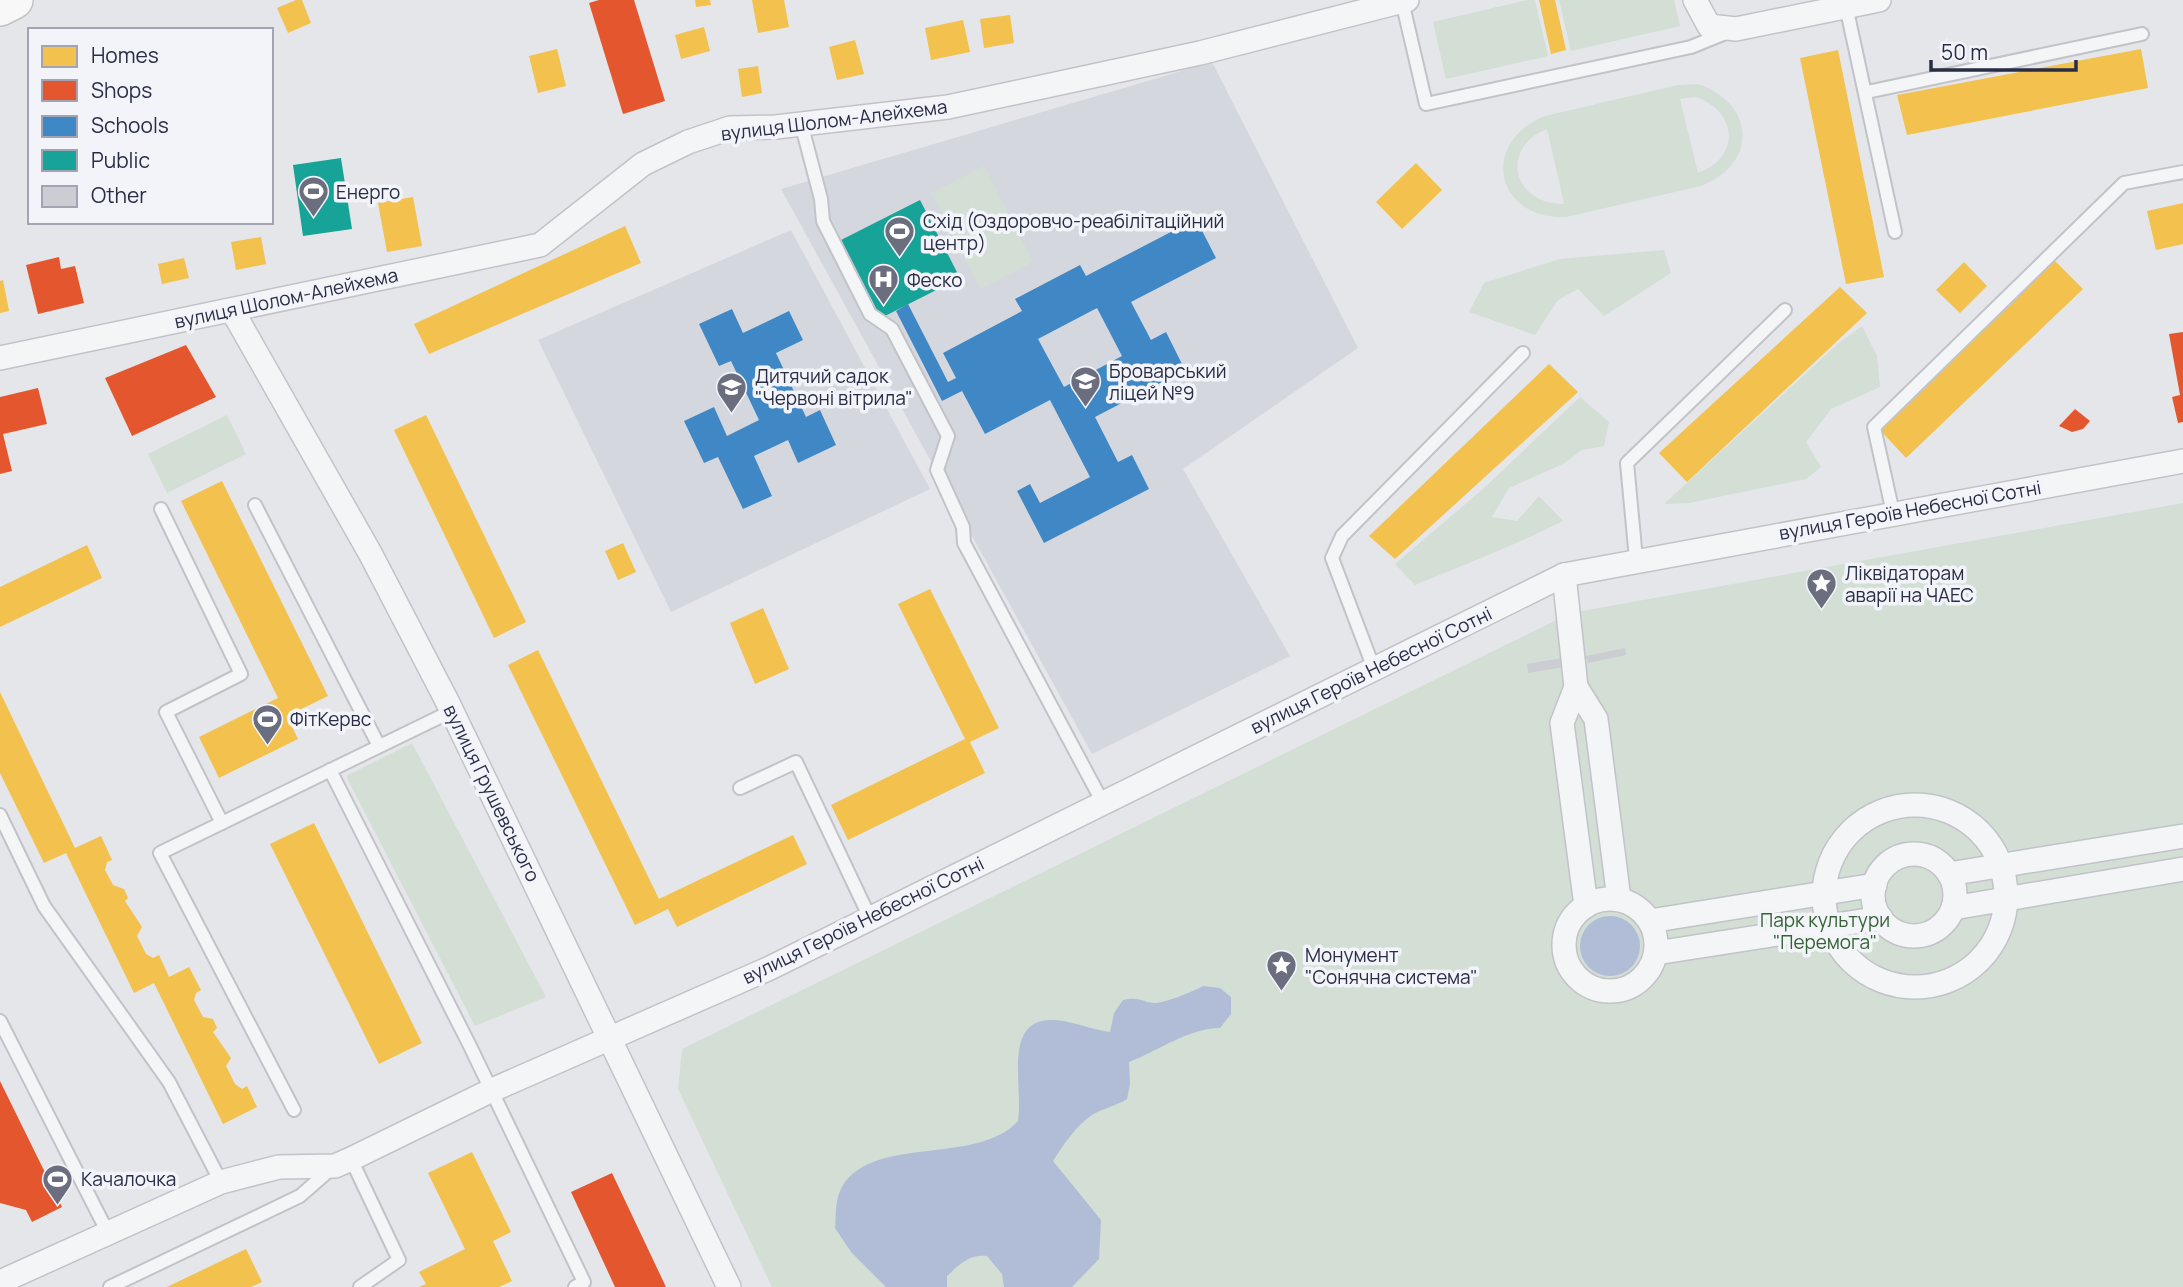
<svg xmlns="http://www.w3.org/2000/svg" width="2183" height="1287" viewBox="0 0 2183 1287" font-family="Manrope,sans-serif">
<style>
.built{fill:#d5d7df}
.green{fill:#d3ded5;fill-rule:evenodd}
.water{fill:#b1bdd7}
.homes{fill:#f2c14e}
.shops{fill:#e4572e}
.schools{fill:#3f88c5;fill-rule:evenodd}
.public{fill:#17a398}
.building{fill:#cccdd2}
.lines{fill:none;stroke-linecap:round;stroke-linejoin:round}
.lane-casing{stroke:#c2c3c8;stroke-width:16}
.street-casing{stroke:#c2c3c8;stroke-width:26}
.primary-casing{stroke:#c1c3c8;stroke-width:40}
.lane{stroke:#f4f5f7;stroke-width:12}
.street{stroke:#f4f5f7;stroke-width:23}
.primary{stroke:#f8f8f8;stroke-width:37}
.labels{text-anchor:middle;stroke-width:7;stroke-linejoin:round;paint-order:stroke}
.street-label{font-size:19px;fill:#292e46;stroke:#f3f4f9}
.poi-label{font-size:19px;fill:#292e46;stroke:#f3f4f9;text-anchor:start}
.park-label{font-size:19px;fill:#356335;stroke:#f3f4f9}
</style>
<rect width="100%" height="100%" fill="#e5e6ea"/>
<g class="built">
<path d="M1212 62 1358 348 1183 469 1290 656 1092 754 781 189Z"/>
<path d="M791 230 930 489 671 612 538 340Z"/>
</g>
<g class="green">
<path d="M1527 0H1535L1548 56 1446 79 1433 22Z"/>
<path d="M1559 0H1674L1680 26 1571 51Z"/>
<path d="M1698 84C1756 104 1758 164 1701 186L1566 217C1495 220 1479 142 1545 116L1678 85ZM1696 97C1738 112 1741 157 1698 173L1680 99ZM1547 129 1564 203V204C1513 205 1499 148 1547 129Z"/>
<path d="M984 166 1033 262 980 289 931 193Z"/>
<path d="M1664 250 1671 273 1604 316 1578 289 1558 300 1535 335 1469 312 1484 283 1560 259Z"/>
<path d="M1862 326 1877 356 1880 387 1831 409 1806 442 1821 467 1806 479 1689 503 1664 504 1840 342Z"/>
<path d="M1580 397 1609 422 1604 446 1582 450 1563 464 1509 488 1492 517 1517 521 1539 496 1563 521C1514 546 1465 564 1415 585L1395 564 1483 489Z"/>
<path d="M227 415 246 454 167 493 148 454Z"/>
<path d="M2183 503V1287H772L678 1089 682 1049 1571 613Z"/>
<path d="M412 743 546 997 475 1026 346 776Z"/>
</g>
<g class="water">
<circle cx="1610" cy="946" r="30"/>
<path d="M1203 986 1220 988 1231 997V1014L1220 1028C1189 1028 1158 1051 1129 1062L1130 1084 1127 1099C1116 1106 1101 1109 1092 1115 1075 1127 1064 1144 1053 1161L1101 1220 1099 1259 1072 1287H1004L1002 1274 987 1256C969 1254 959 1265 947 1276V1287H886L851 1252 835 1228C836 1216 835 1202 840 1191 866 1133 977 1167 1018 1121 1024 1082 998 1007 1068 1022 1082 1025 1096 1030 1110 1032L1114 1013 1123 1000C1141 996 1143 1003 1155 1003 1165 1003 1194 991 1203 986Z"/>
</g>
<g class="homes">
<path d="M296 0H302L311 23 288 33 277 8Z"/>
<path d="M695 0H710L711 5 696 7Z"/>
<path d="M752 0H784L789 27 758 33Z"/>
<path d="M1539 0H1555L1566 50 1551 54Z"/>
<path d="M1010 15 1014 43 984 48 980 19Z"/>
<path d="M963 20 970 52 931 60 925 28Z"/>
<path d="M704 27 710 51 681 59 675 35Z"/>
<path d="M855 40 864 74 837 80 829 47Z"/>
<path d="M557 49 566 86 538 93 529 56Z"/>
<path d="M2141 49 2148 88 1907 135 1897 95Z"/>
<path d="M1838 50 1884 277 1846 284 1800 58Z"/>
<path d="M758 66 762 93 742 97 738 69Z"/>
<path d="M1416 163 1442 190 1402 229 1376 202Z"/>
<path d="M413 197 422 246 387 252 378 203Z"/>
<path d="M2183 203V244L2156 250 2147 211Z"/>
<path d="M625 226 641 263 429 354 414 324Z"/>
<path d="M261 237 266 264 236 270 231 242Z"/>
<path d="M184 258 189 278 162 284 158 264Z"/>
<path d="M2055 261 2083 289 1906 458 1881 431Z"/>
<path d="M1964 262 1987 286 1960 313 1936 290Z"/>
<path d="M3 280 9 311 0 313V281Z"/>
<path d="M1840 287 1867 313 1687 482 1659 453Z"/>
<path d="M1549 364 1578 392 1395 559 1369 536Z"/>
<path d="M426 415 526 622 494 638 394 430Z"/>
<path d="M222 481 328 696 287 716 298 739 219 778 199 737 278 698 181 501Z"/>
<path d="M623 543 636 572 618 580 605 551Z"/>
<path d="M87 545 102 578 0 627V587Z"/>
<path d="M930 589 999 728 970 742 985 773 848 840 831 805 965 739 898 604Z"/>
<path d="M763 608 789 669 755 684 730 623Z"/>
<path d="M538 650 659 899 793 835 807 864 677 927 668 909 635 925 508 665Z"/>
<path d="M0 692 75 848 101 836 112 860 107 862 105 870 113 885 124 889 128 898 125 901 142 927 137 936 146 954 153 958 159 955 169 977 189 967 201 990 196 993 194 1000 203 1017 213 1019 217 1028 213 1032 231 1058 226 1066 235 1084 242 1089 247 1086 257 1107 223 1124 154 983 134 993 66 853 44 863 0 773Z"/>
<path d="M314 823 422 1043 379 1064 270 844Z"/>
<path d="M472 1152 511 1232 493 1241 512 1281 499 1287H419L426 1284 419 1272 465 1249 428 1173Z"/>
<path d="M246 1249 262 1282 251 1287H167Z"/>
</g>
<g class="shops">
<path d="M599 0H634L665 101 623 114 589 3Z"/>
<path d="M59 257 61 269 75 266 84 303 38 314 26 265Z"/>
<path d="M2183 332V422L2178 423 2172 397 2180 395 2169 334Z"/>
<path d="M186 345 216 397 132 436 105 378Z"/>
<path d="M38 388 47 424 3 434 12 471 0 474V397Z"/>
<path d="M2075 409 2090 421 2083 429 2072 432 2059 426Z"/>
<path d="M0 1081 62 1207 32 1222 26 1210 0 1203Z"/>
<path d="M612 1173 666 1287H615L571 1192Z"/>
</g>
<g class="schools">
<path d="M1196 219 1216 258 1131 302 1151 340 1166 332 1185 370 1095 417 1118 462 1132 455 1149 489 1044 543 1017 491 1030 484 1040 503 1090 477 1050 400 985 434 962 391 942 401 896 311 908 304 948 382 956 378 943 353 1022 311 1015 299 1080 265 1086 276ZM1097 308 1122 356 1064 387 1038 339Z"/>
<path d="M732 309 743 333 789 311 803 340 776 353 806 417 820 410 836 445 798 463 788 440 754 456 772 496 743 509 718 457 704 463 684 421 714 407 727 436 759 420 731 361 719 366 699 324Z"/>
</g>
<g class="public">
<path d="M341 158 352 229 303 236 293 165Z"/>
<path d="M920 200 960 278 881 318 841 240Z"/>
</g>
<g class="building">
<path d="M1625 648 1626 655 1588 663 1586 656Z"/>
<path d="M1562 658 1564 667 1528 673 1527 664Z"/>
</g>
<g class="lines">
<defs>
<g id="lane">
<path d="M1402 1 1426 104 1691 47 1728 32"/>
<path d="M1846 6 1895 232"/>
<path d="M1867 92 2142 34"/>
<path d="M801 123 821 199 823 221 870 314 892 329 948 436 937 470 963 527 964 543 1103 803"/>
<path d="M255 505 379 746"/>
<path d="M161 509 241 674 166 712 222 823"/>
<path d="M1893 513 1874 427 2124 183 2183 172"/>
<path d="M1636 559 1627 463 1785 310"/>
<path d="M1374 669 1332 558 1342 536 1523 353"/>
<path d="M330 770 469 1044 584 1282 575 1287"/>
<path d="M740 788 796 762 870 918"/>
<path d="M0 815 44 906 169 1082 221 1182"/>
<path d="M0 1021 108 1233"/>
<path d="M294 1110 160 853 452 711"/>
<path d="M351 1159 399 1260 360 1287"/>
<path d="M110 1287 300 1196 332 1168"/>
</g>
<g id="street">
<path d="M1695 0 1709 26 1736 29 1879 0"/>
<path d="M232 310 370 553 447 701 729 1287"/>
<path d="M0 358 540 245 643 164 688 142 730 128 776 127 948 107 1200 53 1407 0"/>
<path d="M1564 575 1576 687 1562 723 1586 906"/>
<path d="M1576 687 1596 719 1619 899"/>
<circle cx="1915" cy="896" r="91"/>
<circle cx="1914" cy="895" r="41"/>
<path d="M1949 874 2183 836"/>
<circle cx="1610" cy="945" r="46"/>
<path d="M1953 908 2183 869"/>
<path d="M1650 921 1875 885"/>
<path d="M1656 953 1881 918"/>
<path d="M0 1282 221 1182 279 1167 335 1166 351 1159 490 1091 770 968 1564 575 2183 461"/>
</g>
<path id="primary" d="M0 7 14 0"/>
</defs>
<use href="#lane" class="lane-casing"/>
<use href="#street" class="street-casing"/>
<use href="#primary" class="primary-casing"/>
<use href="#lane" class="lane"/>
<use href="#street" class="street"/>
<use href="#primary" class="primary"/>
</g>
<defs>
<symbol id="stadium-pin" viewBox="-11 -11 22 30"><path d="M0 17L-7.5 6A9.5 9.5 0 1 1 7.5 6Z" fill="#6b6e7f" stroke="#f3f4f9"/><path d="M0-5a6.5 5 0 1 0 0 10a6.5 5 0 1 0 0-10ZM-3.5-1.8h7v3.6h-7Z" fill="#fff"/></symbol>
<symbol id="hospital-pin" viewBox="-11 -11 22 30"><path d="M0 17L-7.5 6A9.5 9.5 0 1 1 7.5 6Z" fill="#6b6e7f" stroke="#f3f4f9"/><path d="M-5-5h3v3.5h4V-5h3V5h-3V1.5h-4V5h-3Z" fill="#fff"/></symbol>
<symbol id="school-pin" viewBox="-11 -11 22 30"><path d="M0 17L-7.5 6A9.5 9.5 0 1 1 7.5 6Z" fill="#6b6e7f" stroke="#f3f4f9"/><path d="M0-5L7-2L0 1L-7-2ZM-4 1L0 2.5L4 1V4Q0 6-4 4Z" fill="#fff"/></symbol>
<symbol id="sight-pin" viewBox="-11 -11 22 30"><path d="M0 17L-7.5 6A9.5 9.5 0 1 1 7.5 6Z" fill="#6b6e7f" stroke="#f3f4f9"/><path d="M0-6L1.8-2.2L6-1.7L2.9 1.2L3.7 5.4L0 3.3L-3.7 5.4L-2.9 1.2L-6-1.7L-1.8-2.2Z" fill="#fff"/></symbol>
</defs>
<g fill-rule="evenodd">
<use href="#stadium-pin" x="296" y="174" width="35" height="47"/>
<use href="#stadium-pin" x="882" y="214" width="35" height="47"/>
<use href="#hospital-pin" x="866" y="262" width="35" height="47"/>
<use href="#school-pin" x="1068" y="364" width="35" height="47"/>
<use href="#school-pin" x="714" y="370" width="35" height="47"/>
<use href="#sight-pin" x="1804" y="566" width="35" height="47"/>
<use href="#stadium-pin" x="250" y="702" width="35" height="47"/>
<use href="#sight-pin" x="1264" y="948" width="35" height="47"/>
<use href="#stadium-pin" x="40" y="1162" width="35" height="47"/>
</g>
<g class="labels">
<g class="street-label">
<text transform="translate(834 120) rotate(-7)" y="7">вулиця Шолом-Алейхема</text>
<text transform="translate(286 298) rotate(-12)" y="7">вулиця Шолом-Алейхема</text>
<text transform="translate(1910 510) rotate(-10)" y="7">вулиця Героїв Небесної Сотні</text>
<text transform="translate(1371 670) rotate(-26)" y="7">вулиця Героїв Небесної Сотні</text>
<text transform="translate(492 793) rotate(64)" y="7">вулиця Грушевського</text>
<text transform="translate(863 920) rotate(-26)" y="7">вулиця Героїв Небесної Сотні</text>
</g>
<g class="poi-label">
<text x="336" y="199">Енерго</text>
<text x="923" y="228">Схід (Оздоровчо-реабілітаційний<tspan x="923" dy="22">центр)</tspan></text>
<text x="907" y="287">Феско</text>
<text x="1109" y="378">Броварський<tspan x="1109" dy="22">ліцей №9</tspan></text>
<text x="755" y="383">Дитячий садок<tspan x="755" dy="22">"Червоні вітрила"</tspan></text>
<text x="1845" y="580">Ліквідаторам<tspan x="1845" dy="22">аварії на ЧАЕС</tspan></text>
<text x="290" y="726">ФітКервс</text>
<text x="1305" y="962">Монумент<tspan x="1305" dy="22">"Сонячна система"</tspan></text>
<text x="81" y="1186">Качалочка</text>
</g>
<g class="park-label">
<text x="1825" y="927">Парк культури<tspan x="1825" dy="22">"Перемога"</tspan></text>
</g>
</g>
<rect x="28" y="28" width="245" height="196" fill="#f3f4f9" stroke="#a2a5b1" stroke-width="2"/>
<rect x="42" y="46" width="35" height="21" fill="#f2c14e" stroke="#a2a5b1" stroke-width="2"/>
<text x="91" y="63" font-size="21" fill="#292e46">Homes</text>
<rect x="42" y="80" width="35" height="21" fill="#e4572e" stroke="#a2a5b1" stroke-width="2"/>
<text x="91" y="98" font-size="21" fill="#292e46">Shops</text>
<rect x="42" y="116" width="35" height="21" fill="#3f88c5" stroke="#a2a5b1" stroke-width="2"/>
<text x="91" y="133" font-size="21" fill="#292e46">Schools</text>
<rect x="42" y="150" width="35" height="21" fill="#17a398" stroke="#a2a5b1" stroke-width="2"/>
<text x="91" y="168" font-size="21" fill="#292e46">Public</text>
<rect x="42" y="186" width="35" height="21" fill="#cccdd2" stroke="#a2a5b1" stroke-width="2"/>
<text x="91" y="203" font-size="21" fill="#292e46">Other</text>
<path d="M1931 60v10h145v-10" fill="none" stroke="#292e46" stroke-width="3.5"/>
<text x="1941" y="60" font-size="21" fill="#292e46" stroke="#f3f4f9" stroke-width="5" paint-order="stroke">50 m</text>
</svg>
